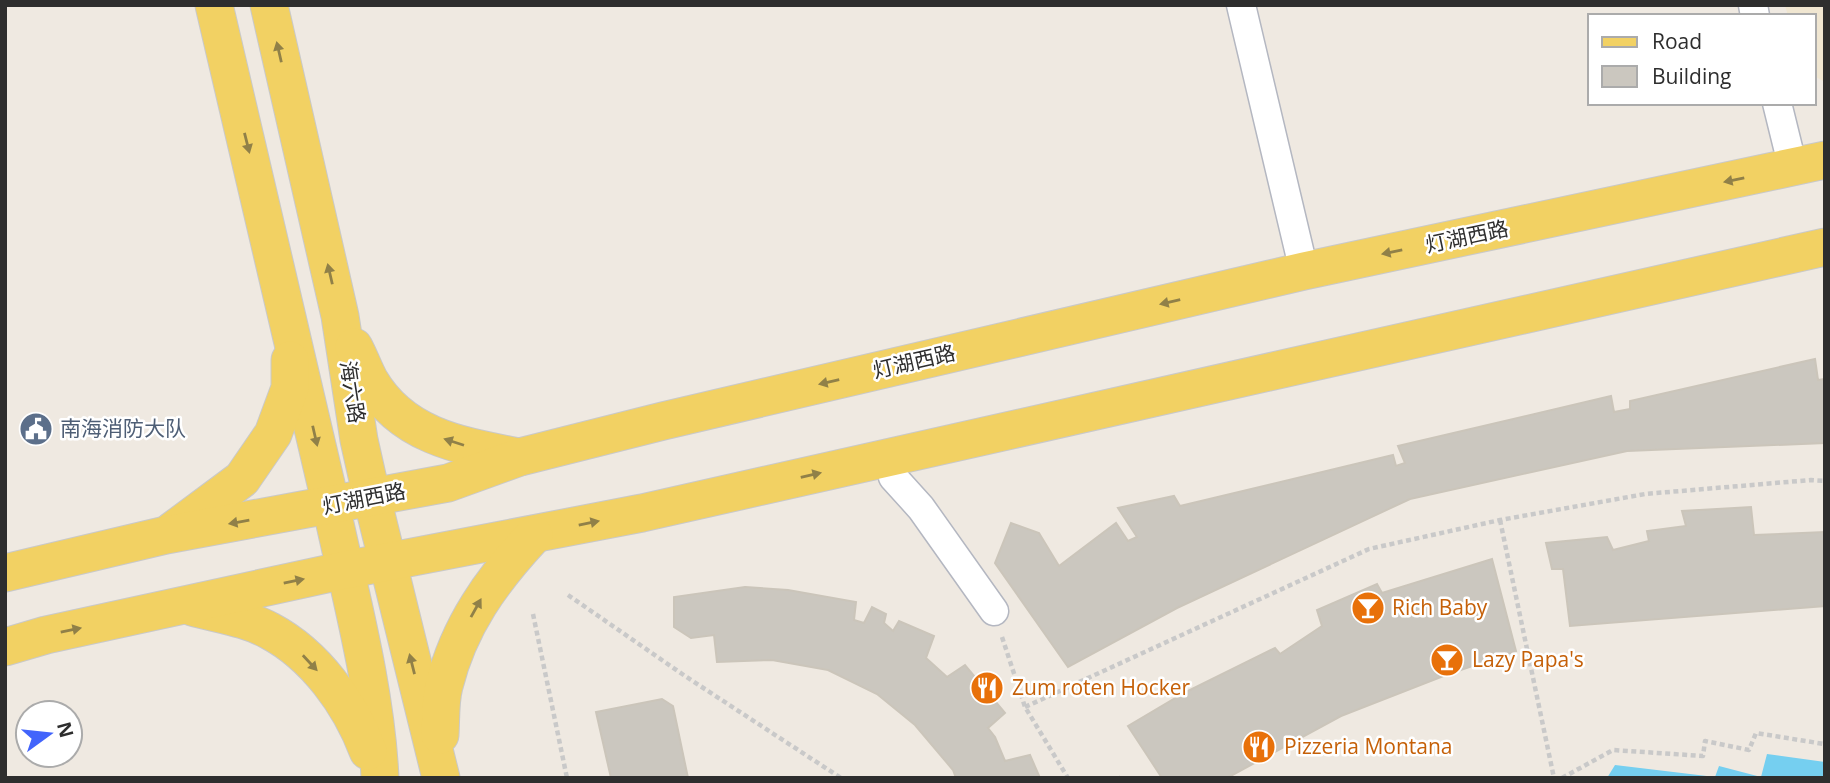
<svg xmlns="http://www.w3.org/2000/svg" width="1830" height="783" viewBox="0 0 1830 783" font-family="'Open Sans','Noto Sans SC',sans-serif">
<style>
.education{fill:#f0e6d1}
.water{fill:#75cff0}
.building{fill:#cbc7bf;stroke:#cbc5ba;stroke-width:2}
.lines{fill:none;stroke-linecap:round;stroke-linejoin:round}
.minor-casing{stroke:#b4b7c1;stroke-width:31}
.major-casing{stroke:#c9c9c9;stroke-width:39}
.path{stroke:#c9c9c9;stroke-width:4.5;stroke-dasharray:5 3.5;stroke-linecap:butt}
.minor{stroke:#fff;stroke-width:28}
.major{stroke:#f2d163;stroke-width:37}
.oneway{fill:#908048}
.labels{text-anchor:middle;stroke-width:5;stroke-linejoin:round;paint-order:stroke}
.street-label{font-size:21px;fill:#2e2e2e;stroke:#fff}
.service-label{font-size:21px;fill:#4e5e75;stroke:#fff;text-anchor:start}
.food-label{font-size:21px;fill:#c56008;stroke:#fff;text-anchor:start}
</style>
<rect width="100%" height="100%" fill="#efe9e1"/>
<path class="education" d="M1785 5H1825V82L1814 76V16H1788Z"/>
<path class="water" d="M1767 754 1825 762V778H1607L1615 765 1715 777 1719 766 1761 777Z"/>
<g class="building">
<path d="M1815 359 1818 380 1825 379V443L1627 451 1410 499 1177 608 1068 667 995 563 1011 523 1039 533 1059 566 1116 523 1128 541 1137 537 1118 508 1174 496 1180 506 1393 455 1396 466 1405 463 1398 446 1611 396 1614 412 1630 409V401Z"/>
<path d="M1751 507 1754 535 1825 532V606L1570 626 1563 569H1552L1546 543 1607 537 1613 550 1649 541 1647 531 1686 526 1682 511Z"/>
<path d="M1492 559 1516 651 1446 675 1341 716 1227 778H1162L1128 726 1184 693 1275 648 1280 654 1322 626 1317 610 1377 584 1382 593Z"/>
<path d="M745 587 788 590 856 602 854 620 864 623 872 607 886 614 884 623 893 631 899 621 934 636 926 658 947 677 965 665 1005 713 988 728 995 737 1005 761 1030 755 1040 778H956L953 770 915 725 877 694 828 670 772 660 717 662 714 635 691 638 674 627V597Z"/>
<path d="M662 699 673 706 688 778H611L596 712Z"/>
</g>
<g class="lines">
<defs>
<g id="minor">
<path d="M1241 5 1304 271"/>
<path d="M1753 5 1755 16"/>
<path d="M1777 103 1793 168"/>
<path d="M893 477 921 508 994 611"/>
</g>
<g id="major">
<path d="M214 5C252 171 293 336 330 501 349 591 376 687 380 778"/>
<path d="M269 5 340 316 359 440 372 498 441 778"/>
<path d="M354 347C360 358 364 370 370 381 403 437 462 446 519 457"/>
<path d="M172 531 242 479 273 434 290 388V360"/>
<path d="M5 573 166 535 448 483 520 457 663 421 1304 271 1825 160"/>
<path d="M192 607C217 614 247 618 270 631 315 655 350 703 368 751"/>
<path d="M5 647 46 635 345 570 642 513 1825 247"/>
<path d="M440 735C441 719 440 701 444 686 459 625 492 580 534 535"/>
</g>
</defs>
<use href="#minor" class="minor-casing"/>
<use href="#major" class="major-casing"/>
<g class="path">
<path d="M1500 520 1554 778"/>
<path d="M568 595 685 676 841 778"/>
<path d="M533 614 567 778"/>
<path d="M1002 637 1025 707 1068 778"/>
<path d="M1025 707 1369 549 1500 520 1645 494 1811 480 1825 481"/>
<path d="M1119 778H1120"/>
<path d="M1562 778 1613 750 1703 756 1705 741 1749 750 1756 733 1824 744 1825 742"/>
</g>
<use href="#minor" class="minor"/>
<use href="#major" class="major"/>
</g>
<defs><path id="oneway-solid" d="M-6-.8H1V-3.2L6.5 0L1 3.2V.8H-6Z" transform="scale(1.75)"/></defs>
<g class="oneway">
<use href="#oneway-solid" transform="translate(279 52) rotate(-103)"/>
<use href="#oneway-solid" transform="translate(247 143) rotate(76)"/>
<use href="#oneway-solid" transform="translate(1734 180) rotate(168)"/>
<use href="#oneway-solid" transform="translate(1392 252) rotate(168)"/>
<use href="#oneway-solid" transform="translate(330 274) rotate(-103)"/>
<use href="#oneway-solid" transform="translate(1170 302) rotate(167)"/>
<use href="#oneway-solid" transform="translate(829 382) rotate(167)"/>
<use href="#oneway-solid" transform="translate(315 436) rotate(77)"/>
<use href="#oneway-solid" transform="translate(454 442) rotate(-162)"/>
<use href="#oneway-solid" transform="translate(811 475) rotate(-13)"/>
<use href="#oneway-solid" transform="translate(239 522) rotate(170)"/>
<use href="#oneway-solid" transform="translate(589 523) rotate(-12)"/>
<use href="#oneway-solid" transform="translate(294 581) rotate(-12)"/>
<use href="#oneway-solid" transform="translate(476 608) rotate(-61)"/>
<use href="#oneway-solid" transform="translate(71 630) rotate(-12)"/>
<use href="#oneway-solid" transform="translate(310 663) rotate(47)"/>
<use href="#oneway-solid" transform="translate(412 664) rotate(-104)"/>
</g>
<defs>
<symbol id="civic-disc" viewBox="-11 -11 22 22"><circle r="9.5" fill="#5c6f8a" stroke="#fff"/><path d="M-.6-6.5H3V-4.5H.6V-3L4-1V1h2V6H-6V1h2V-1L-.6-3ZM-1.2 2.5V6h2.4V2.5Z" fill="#fff"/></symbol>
<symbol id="bar-disc" viewBox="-11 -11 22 22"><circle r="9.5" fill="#e8710a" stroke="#fff"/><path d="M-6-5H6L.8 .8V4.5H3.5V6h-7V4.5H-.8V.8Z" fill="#fff"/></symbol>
<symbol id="restaurant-disc" viewBox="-11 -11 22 22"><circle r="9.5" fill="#e8710a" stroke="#fff"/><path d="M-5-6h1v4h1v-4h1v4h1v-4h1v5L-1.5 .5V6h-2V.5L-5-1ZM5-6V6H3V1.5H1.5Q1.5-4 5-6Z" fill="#fff"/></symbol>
</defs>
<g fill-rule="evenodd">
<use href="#civic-disc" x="17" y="410" width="38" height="38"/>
<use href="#bar-disc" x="1349" y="589" width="38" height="38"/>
<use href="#bar-disc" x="1428" y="641" width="38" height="38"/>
<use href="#restaurant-disc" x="968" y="669" width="38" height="38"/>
<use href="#restaurant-disc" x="1240" y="728" width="38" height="38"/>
</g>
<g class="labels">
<g class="street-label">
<text transform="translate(1467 237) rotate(-12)" y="7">灯湖西路</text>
<text transform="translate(914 362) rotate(-13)" y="7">灯湖西路</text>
<text transform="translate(352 392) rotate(81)" y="7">海六路</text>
<text transform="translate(364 499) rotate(-11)" y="7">灯湖西路</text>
</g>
<g class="service-label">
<text x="60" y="436">南海消防大队</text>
</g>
<g class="food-label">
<text x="1392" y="615">Rich Baby</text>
<text x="1472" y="667">Lazy Papa's</text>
<text x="1012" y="695">Zum roten Hocker</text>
<text x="1284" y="754">Pizzeria Montana</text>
</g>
</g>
<rect width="1830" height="783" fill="none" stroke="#2e2e2e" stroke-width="14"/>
<rect x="1588" y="14" width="228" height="91" fill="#ffffff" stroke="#ababab" stroke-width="2"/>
<rect x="1602" y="37" width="35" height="10" fill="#f2d163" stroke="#ababab" stroke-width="2"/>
<text x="1652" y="49" font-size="21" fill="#2e2e2e">Road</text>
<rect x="1602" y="66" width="35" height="21" fill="#cbc7bf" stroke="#ababab" stroke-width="2"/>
<text x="1652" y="84" font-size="21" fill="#2e2e2e">Building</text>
<g transform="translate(49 734) rotate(75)"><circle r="33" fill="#ffffff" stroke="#ababab" stroke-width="2"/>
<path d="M0-5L12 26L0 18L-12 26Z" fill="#4264fb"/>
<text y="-10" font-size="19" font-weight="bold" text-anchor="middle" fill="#2e2e2e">N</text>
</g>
</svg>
